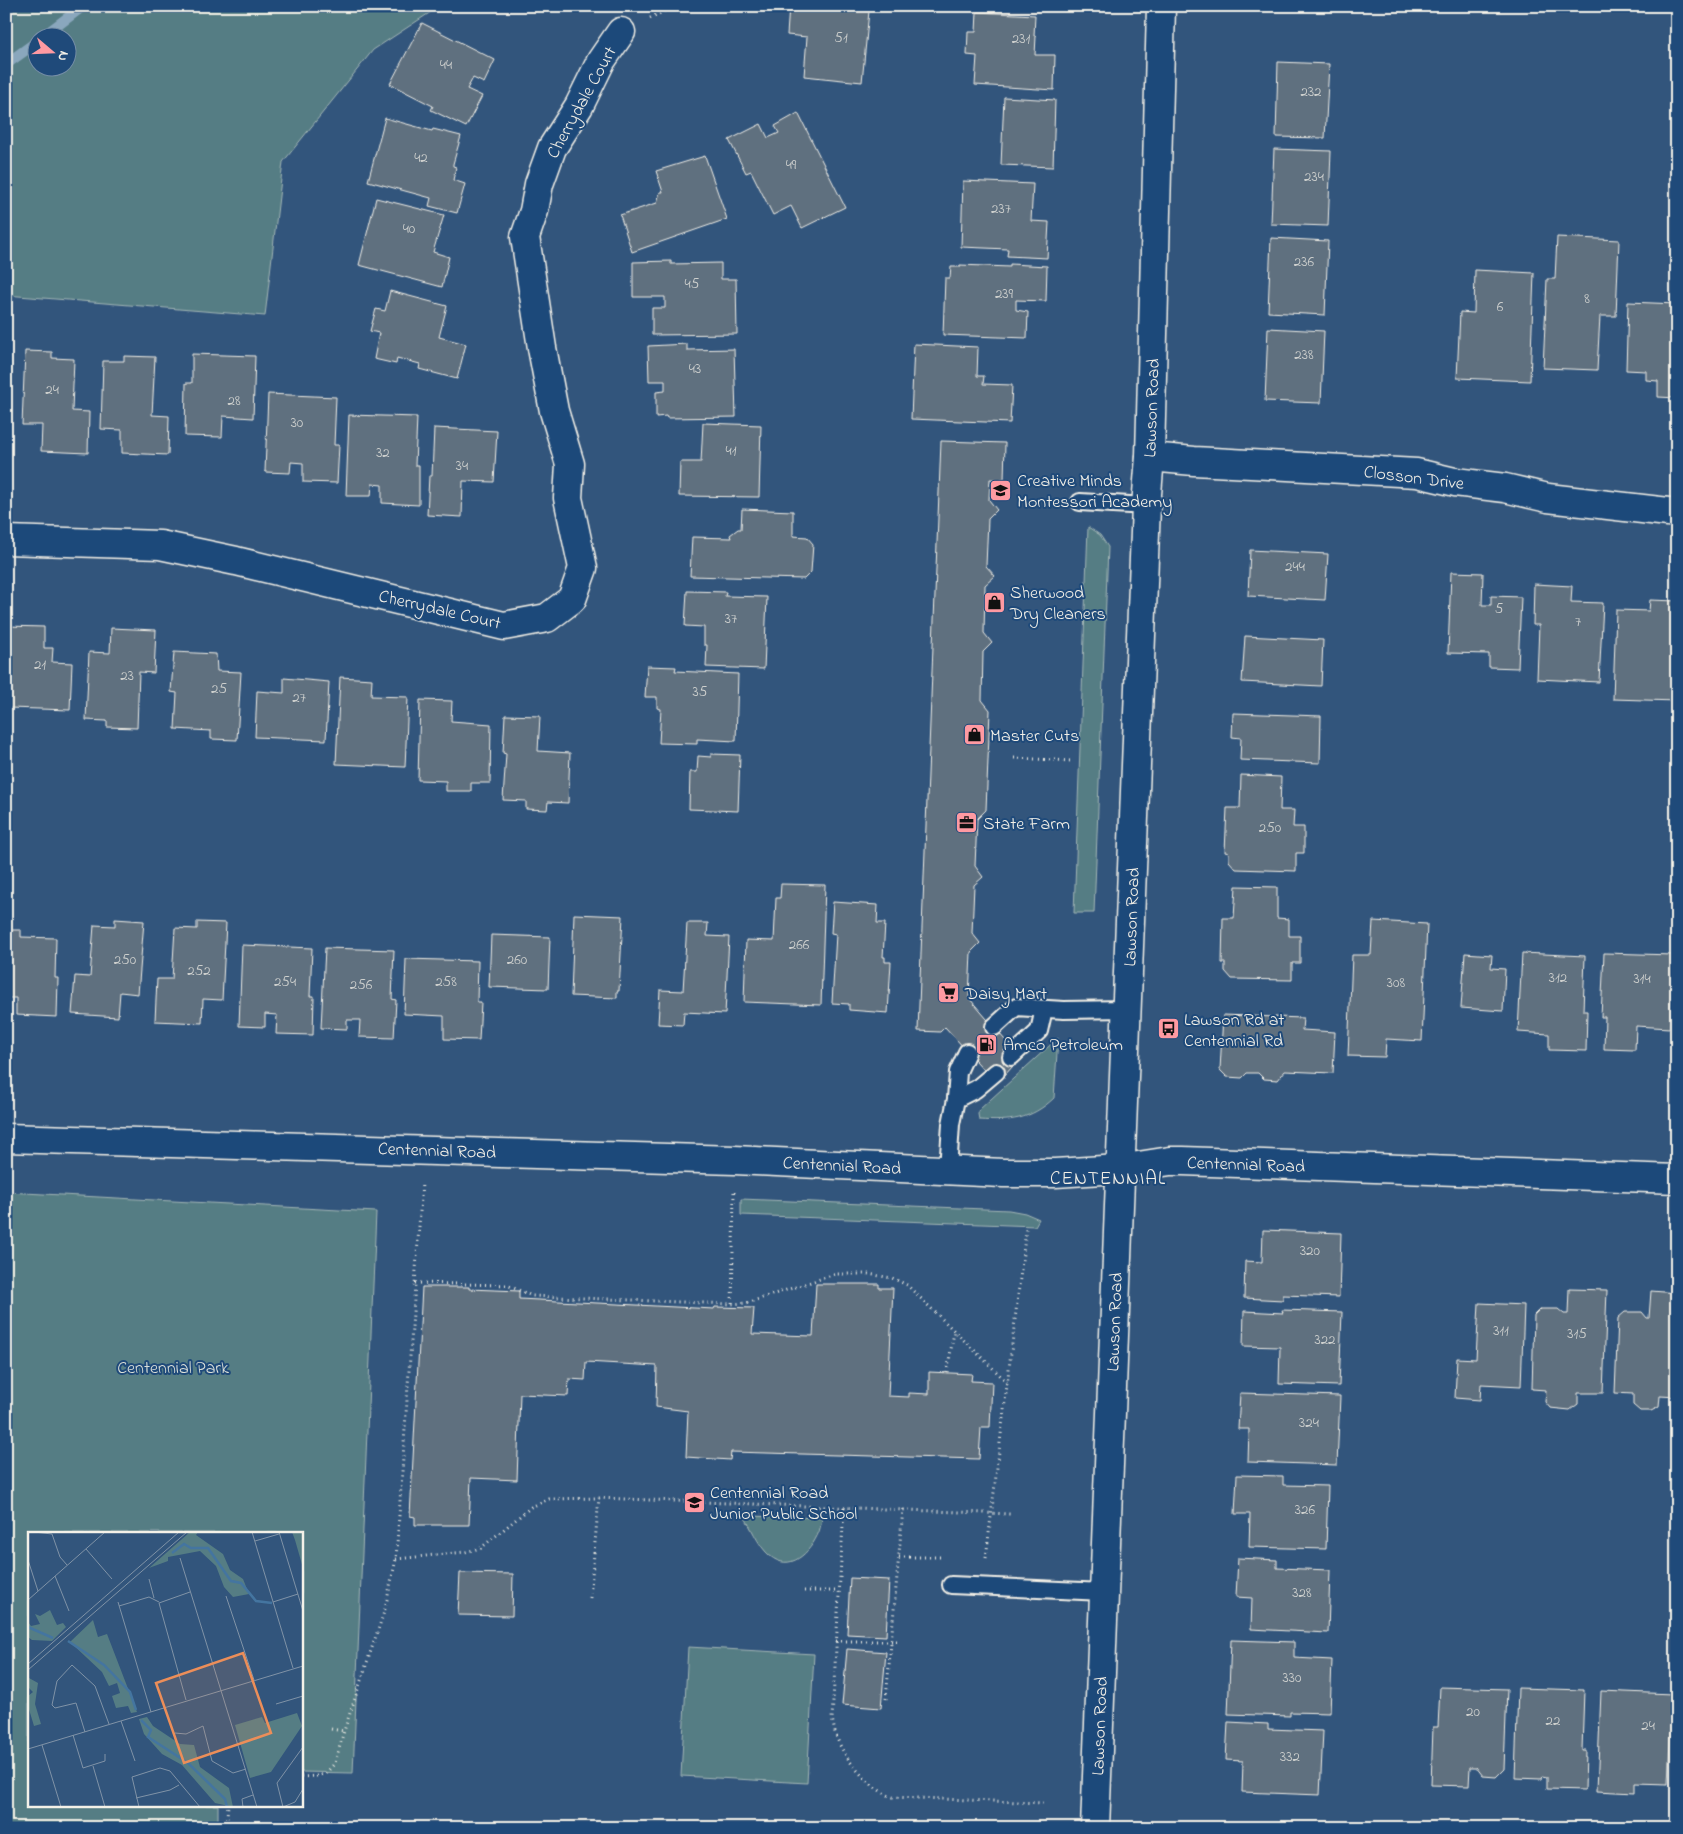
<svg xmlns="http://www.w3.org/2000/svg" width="1683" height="1834" viewBox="0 0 1683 1834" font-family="'Indie Flower',sans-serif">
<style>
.green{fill:#557d84;stroke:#a4b7b6;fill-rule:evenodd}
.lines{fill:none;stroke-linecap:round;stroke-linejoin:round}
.stream{stroke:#8aa7bd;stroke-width:11}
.building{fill:#5e6f7f;stroke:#f4f1e8}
.service-casing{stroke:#f4f1e8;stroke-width:20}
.minor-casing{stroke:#f4f1e8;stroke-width:31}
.tertiary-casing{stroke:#f4f1e8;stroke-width:31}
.path{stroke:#f4f1e8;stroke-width:3;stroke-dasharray:1 4;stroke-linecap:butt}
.service{stroke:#1f4a7a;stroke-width:16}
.minor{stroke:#1f4a7a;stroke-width:28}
.tertiary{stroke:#1f4a7a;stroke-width:28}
.labels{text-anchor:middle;stroke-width:4;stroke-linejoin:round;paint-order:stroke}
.number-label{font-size:15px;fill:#ced0ce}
.street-label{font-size:18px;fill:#f4f1e8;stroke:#1f4a7a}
.poi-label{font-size:18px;fill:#f4f1e8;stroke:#1f4a7a;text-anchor:start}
.park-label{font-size:18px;fill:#dce0d9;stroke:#1f4a7a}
.neighbourhood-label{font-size:19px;letter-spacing:1px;fill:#f4f1e8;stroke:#1f4a7a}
.inset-river{fill:none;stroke:#4475a0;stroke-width:2.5}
.inset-road{fill:none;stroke:#8093a7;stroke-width:1}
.view{fill:#ec8e59;fill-opacity:0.15;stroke:#ec8e59;stroke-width:2.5}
.inset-edge{fill:none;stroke:#f4f1e8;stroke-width:2.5}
</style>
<rect width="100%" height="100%" fill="#32557c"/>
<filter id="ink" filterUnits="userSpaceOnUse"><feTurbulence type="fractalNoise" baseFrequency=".02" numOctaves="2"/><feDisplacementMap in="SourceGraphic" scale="10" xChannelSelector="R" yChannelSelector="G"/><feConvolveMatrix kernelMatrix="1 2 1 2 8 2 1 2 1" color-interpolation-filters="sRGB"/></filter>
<g filter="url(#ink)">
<g class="green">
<path d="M6 6H440L373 50 283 162 265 316 6 295ZM38 38H68V68H38Z"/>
<path d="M1088 527 1100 535 1108 547 1094 913H1074Z"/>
<path d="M1058 1038 1054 1098C1031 1120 1009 1122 979 1120L978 1114 980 1109Z"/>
<path d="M6 1192 376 1212 353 1773 301 1772V1533H29V1805H218V1828H6Z"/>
<path d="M741 1199 1009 1210 1025 1213 1039 1219 1035 1226 741 1215Z"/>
<path d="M744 1516 822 1518C821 1524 820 1531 817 1536 807 1557 786 1574 766 1552 757 1542 751 1527 744 1516Z"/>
<path d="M688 1647 814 1654 807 1783 681 1776Z"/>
</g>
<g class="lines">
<g class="stream">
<path d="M41 38 83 6"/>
<path d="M6 64 38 41"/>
</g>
</g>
<g class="building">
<path d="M789 6H828L869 11 862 82 804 76 807 37 787 35Z"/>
<path d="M977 12 1035 15 1034 36H1036L1035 55H1055L1054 90 975 85 977 56 967 55 968 32H976Z"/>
<path d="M422 23 495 60 484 83 473 78 467 89 482 96 466 127 431 110 433 106 390 84Z"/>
<path d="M1278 62 1329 64 1325 138 1276 137Z"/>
<path d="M1004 97 1055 100 1053 167 1001 165Z"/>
<path d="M798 113 845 207 802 228 791 206 773 215 751 171 746 173 729 140 761 124 768 138 779 133 775 126Z"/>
<path d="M385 118 432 131 433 129 461 136 453 164V166L456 167 453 180 465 184 457 213 429 206 431 198 368 181Z"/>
<path d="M1274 149 1331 151 1328 226 1271 224Z"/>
<path d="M705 156 727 219 632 252 620 215 657 203 660 192H663L656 171Z"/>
<path d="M963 181 1033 184 1031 221 1049 222 1047 258 1007 256 1008 249 961 247Z"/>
<path d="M376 198 444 215 433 252 449 257 442 287 359 265Z"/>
<path d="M1557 237 1619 240 1616 316H1600L1597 370 1543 368 1547 279H1555Z"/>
<path d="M1271 238 1328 241 1325 315 1268 312Z"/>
<path d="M671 261V264L721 263V279H736L737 334 652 335V308H665V297H633V262Z"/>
<path d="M1010 264 1047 266 1046 301 1016 300V310L1028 312 1027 338 943 335 945 278H950L951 267H960V265L1010 267Z"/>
<path d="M1475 270 1534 273 1530 381 1457 378 1460 312 1474 313Z"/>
<path d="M390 291 447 306 439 337 466 344 457 379 419 369 420 364 397 358 396 364 374 359 379 333 370 331 376 309 385 311Z"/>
<path d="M1628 302 1677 304V398L1658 397V381L1646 380V371L1626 370Z"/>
<path d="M1268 328 1324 331 1321 403 1265 401Z"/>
<path d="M687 344V350L734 349 736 417 667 418 666 416 656 417V392L665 391V381H649L648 346Z"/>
<path d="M914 344 978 347 977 376H984L983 384 1012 385 1010 423 911 419Z"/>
<path d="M25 351 52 352V358L74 359 72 411 89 412 88 453 41 451 42 425H22Z"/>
<path d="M192 354 255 356 253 418 223 416 222 437 185 436 186 383H192Z"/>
<path d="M124 356 155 357 152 415 169 416 168 455 122 453V430L101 429 103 361H124Z"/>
<path d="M268 394 336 397 334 445H339L337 483 303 482V463L291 462 290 473 265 472Z"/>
<path d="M349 415 417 417 415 465H419V505L382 503V485L372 484 371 496H346Z"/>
<path d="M703 423 761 425 759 497 679 496 680 462H701Z"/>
<path d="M434 428 497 431 494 482 463 481 462 517 427 515 429 476H432Z"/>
<path d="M941 441 1005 443 1004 480 990 479 989 500 997 510 988 519 986 566 995 576 985 585 984 633 992 643 983 652 982 700 990 710 986 810 977 819 975 866 983 877 974 885 972 933 980 943 971 952 969 998 1011 1047V1063L1013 1066 1004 1076 1002 1073 986 1072 945 1027 940 1032 918 1031Z"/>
<path d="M742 509 793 511V536L807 537 813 544 811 572 804 579 690 576 692 537 731 538 730 535 738 529H741Z"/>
<path d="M1250 550 1328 554 1325 600 1248 596Z"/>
<path d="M1451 572 1483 573 1482 605H1491V596L1521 597 1518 668 1489 667V654L1448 653Z"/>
<path d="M1534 584 1572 586 1571 602 1603 603 1599 682 1537 679 1539 625H1533Z"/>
<path d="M687 591 726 592 725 596 767 597 764 669 706 667 707 645H704V627L685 626Z"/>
<path d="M1650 600 1677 601V701L1613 699 1616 610 1649 611Z"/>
<path d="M6 626 44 627V648H53L52 662 72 663 70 710 9 708 10 668H6Z"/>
<path d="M111 628 156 630 154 673 139 672 137 728 107 727V721L86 720 89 652 110 653Z"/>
<path d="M1245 636 1323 640 1321 686 1242 682Z"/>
<path d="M174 652 216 654 217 671 241 672 237 740 211 739V731L175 729 177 693 171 692Z"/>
<path d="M647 666 676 667 675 671 738 674 736 741 697 739V744L659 743 661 709 657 708V697H645Z"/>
<path d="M340 677 372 679 371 696 408 697 405 767 336 764Z"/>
<path d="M284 678 329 682 326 740 255 737 257 691 284 693Z"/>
<path d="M420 700 452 701 451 721 491 724 490 783H471V791H446V781L418 780Z"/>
<path d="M1233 713 1321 716 1320 763 1240 760 1241 738 1232 737Z"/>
<path d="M505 715 540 716 538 751 570 753 568 803 548 802 547 810 526 809V801L503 800 506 754 503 753Z"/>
<path d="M711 754 740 755 738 811 689 809 690 772H697L698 756 711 757Z"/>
<path d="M1241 775 1281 777 1280 810H1294L1293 827H1304V853H1296V871L1236 869 1229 861V853L1225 852 1227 808H1240Z"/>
<path d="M781 884 825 885 821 1005 744 1002 746 940 774 941 776 898H780Z"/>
<path d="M1236 886 1277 887V918L1289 919V936H1300V963H1292V980L1232 979 1225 971V963H1222L1223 918H1234Z"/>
<path d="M833 902 878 905 877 923H885L883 957H885V962H891L888 1013 849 1010V1004L832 1003 836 934 831 933Z"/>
<path d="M574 914 623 916 619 991H617V998L571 996Z"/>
<path d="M115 919 144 921 138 994 120 992 118 1017 72 1014 75 976 90 977 94 925 115 926Z"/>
<path d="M1373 921 1427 924 1422 1041 1386 1039 1385 1057 1348 1056 1352 955H1371Z"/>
<path d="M197 922 226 923 222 1000 203 999 202 1023 155 1021 157 979H172L175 928 197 929Z"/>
<path d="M687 923H708L707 936 729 937 725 1014 684 1012 683 1025 658 1024 660 990 683 991Z"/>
<path d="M6 930H21V937L56 938 55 978H58L57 1017 16 1015V998H6Z"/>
<path d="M491 935 550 937 548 989 489 987Z"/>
<path d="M242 945 312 948 310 996H314L313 1035 276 1034 277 1015 265 1014V1027L239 1026Z"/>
<path d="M325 948 394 950 392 999 396 1000 394 1038 359 1037 360 1020H347V1029L321 1028Z"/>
<path d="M1465 953 1492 955 1491 968 1505 969 1503 1011 1461 1008Z"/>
<path d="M1522 953 1585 956 1583 1011H1587L1586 1051 1549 1050V1034L1518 1032Z"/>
<path d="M1604 953 1673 955 1670 1028 1636 1026 1635 1050 1604 1049 1605 1017H1601Z"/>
<path d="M406 959 478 961 477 1002H481L479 1040 444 1039V1016L404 1014Z"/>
<path d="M1223 1015 1303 1018 1302 1030 1335 1032 1333 1073 1285 1071 1278 1080 1264 1079 1258 1073H1247L1242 1078 1227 1077 1220 1070Z"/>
<path d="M1263 1230 1341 1233 1339 1297 1283 1295V1300L1244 1298 1245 1261 1262 1262Z"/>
<path d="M816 1284H879V1288H893L888 1396 909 1397V1393L929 1394V1372L972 1374 971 1381 992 1382 990 1427H981L979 1459 731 1452 730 1460 686 1457 688 1411 656 1407 657 1366 586 1362 585 1380 569 1379 568 1396 520 1394 517 1480 471 1478 469 1525H415V1517L410 1516 422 1287H469V1289L519 1291V1299L714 1309 715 1307 754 1308 752 1334 813 1336Z"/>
<path d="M1569 1289 1607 1290 1603 1393H1578V1404L1570 1410 1550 1408 1545 1402 1546 1390 1532 1389 1534 1315 1540 1309H1558L1564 1314H1568Z"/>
<path d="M1651 1291 1677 1293V1397L1660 1396 1659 1407 1651 1411H1640L1633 1405V1394L1615 1393 1618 1318 1625 1312H1642L1647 1318H1649Z"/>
<path d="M1479 1303 1524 1305 1521 1386 1481 1384 1480 1400 1455 1398 1457 1358 1476 1359Z"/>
<path d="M1282 1310 1342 1312 1339 1386 1279 1384 1280 1347 1243 1346 1244 1311 1283 1313Z"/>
<path d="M1240 1393 1340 1396 1337 1465 1248 1462 1249 1429H1238Z"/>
<path d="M1237 1475 1283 1476V1485L1328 1486 1326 1549 1249 1547 1250 1514H1235Z"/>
<path d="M1238 1558 1277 1560V1568L1330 1570 1328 1633 1251 1629 1252 1598 1236 1597Z"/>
<path d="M460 1573 513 1574 512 1616 458 1615Z"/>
<path d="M850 1578 889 1580 886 1636 847 1634Z"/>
<path d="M1231 1640 1294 1642V1658L1332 1660 1330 1713 1290 1712V1716L1228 1714Z"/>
<path d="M847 1649 886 1652 881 1708 842 1705Z"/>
<path d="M1440 1687 1507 1689 1504 1769 1496 1777 1483 1776 1476 1767H1470L1469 1786 1431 1785 1433 1727H1438Z"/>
<path d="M1518 1688 1584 1690 1582 1750H1586L1585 1790 1547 1789V1777L1542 1776 1541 1779 1515 1778Z"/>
<path d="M1601 1691 1672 1694 1668 1784 1635 1783V1793L1597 1791Z"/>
<path d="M1228 1722 1268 1724V1729L1323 1731 1320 1795 1242 1792 1243 1761 1226 1760Z"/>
</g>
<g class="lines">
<defs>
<g id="service">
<path d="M1080 502 1146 506"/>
<path d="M994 1027 1016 1007 1064 1010 1127 1009"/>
<path d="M1011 1057 1039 1031 1044 1009"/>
<path d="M956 1099 976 1089 996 1072"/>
<path d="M948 1170 951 1124 956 1099 958 1072 967 1052"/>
<path d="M951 1585 1104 1592"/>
</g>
<g id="minor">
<path d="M1150 457 1194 461 1417 473 1455 482 1505 488 1548 498 1677 513"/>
<path d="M6 540 160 545 236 561 504 626 547 618 572 599 583 568 568 498 570 464 554 411 542 348 525 237 534 211 539 184 552 148 579 106 601 61 621 32"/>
<path d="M1119 1169 1170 1161H1183L1677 1179"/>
</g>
<g id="tertiary">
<path d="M6 1138 735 1160 1003 1173H1055L1119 1169"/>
<path d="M1095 1828 1146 506 1150 457 1161 6"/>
</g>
</defs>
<use href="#service" class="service-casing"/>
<use href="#minor" class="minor-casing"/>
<use href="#tertiary" class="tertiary-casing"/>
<g class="path">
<path d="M650 18 676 6"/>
<path d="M1014 758 1072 761"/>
<path d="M415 1283 507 1285 532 1296 731 1304 747 1303 835 1274H868L892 1278 907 1285 1007 1382"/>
<path d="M732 1308 734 1191"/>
<path d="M947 1373 954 1332"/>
<path d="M844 1507 832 1719C834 1725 834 1732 837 1738 844 1759 872 1791 893 1797L1043 1803"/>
<path d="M899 1557H944"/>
<path d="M986 1558 1026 1229"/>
<path d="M396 1559 465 1552 481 1548 531 1507 549 1499 599 1498 1010 1514"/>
<path d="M804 1591H838"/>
<path d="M590 1598 599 1498"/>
<path d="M836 1641H899"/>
<path d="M886 1699 903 1509"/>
<path d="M331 1729 344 1731"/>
<path d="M301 1777 317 1776 326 1773 335 1763 344 1731 385 1609 396 1559 422 1183"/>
<path d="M226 1828 228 1805"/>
</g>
<use href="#service" class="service"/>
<use href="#minor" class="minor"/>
<use href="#tertiary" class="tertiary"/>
</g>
</g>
<defs>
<symbol id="school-square" viewBox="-11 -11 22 22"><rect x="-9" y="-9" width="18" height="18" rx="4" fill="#ff9aa2" stroke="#1f4a7a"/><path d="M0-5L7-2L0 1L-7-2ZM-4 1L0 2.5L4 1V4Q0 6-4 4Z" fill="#111"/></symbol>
<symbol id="shop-square" viewBox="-11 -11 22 22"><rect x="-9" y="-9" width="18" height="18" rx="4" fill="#ff9aa2" stroke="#1f4a7a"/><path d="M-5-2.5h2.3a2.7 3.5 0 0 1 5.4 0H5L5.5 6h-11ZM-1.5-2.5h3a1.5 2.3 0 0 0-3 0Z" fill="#111"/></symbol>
<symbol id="office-square" viewBox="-11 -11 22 22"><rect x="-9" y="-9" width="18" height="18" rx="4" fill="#ff9aa2" stroke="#1f4a7a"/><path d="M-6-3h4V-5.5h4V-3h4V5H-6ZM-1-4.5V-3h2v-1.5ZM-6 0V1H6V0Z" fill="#111"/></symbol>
<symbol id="supermarket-square" viewBox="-11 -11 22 22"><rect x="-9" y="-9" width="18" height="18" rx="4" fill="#ff9aa2" stroke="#1f4a7a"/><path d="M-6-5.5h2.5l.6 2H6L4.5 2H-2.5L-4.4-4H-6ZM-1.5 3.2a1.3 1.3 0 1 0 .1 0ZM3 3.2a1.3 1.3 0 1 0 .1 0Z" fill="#111"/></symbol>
<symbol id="bus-square" viewBox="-11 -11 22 22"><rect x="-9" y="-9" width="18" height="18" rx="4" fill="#ff9aa2" stroke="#1f4a7a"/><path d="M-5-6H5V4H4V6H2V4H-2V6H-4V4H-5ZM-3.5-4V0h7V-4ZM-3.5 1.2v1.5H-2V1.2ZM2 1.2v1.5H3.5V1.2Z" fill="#111"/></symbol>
<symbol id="fuel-square" viewBox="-11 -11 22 22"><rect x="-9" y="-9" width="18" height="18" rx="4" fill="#ff9aa2" stroke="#1f4a7a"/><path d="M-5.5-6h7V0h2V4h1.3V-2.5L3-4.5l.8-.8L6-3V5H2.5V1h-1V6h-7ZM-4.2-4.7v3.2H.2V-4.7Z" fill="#111"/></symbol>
</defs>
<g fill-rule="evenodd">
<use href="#school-square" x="988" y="478" width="25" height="25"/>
<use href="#shop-square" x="982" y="590" width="25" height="25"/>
<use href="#shop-square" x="962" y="722" width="25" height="25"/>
<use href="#office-square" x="954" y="810" width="25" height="25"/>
<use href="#supermarket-square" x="936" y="980" width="25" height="25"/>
<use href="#bus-square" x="1156" y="1016" width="25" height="25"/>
<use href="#fuel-square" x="974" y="1032" width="25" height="25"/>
<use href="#school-square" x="682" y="1490" width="25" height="25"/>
</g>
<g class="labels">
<g class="number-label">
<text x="841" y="42">51</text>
<text x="1021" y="43">231</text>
<text x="446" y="69">44</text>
<text x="1311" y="96">232</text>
<text x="421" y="162">42</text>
<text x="791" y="169">49</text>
<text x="1314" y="181">234</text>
<text x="1001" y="213">237</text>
<text x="409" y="233">40</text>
<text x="1304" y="266">236</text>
<text x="692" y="288">45</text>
<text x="1004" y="298">239</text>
<text x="1587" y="303">8</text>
<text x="1500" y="311">6</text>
<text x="1304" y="359">238</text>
<text x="695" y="373">43</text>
<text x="52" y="394">24</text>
<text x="234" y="405">28</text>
<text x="297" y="427">30</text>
<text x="731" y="455">41</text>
<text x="383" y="457">32</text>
<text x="462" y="470">34</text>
<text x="1295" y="571">244</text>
<text x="1499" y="613">5</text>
<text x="731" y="623">37</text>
<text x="1578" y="626">7</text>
<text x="40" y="669">21</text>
<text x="127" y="680">23</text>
<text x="219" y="693">25</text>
<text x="700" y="696">35</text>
<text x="299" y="702">27</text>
<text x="1270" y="832">250</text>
<text x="799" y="949">266</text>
<text x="125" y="964">250</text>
<text x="517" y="964">260</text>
<text x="199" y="975">252</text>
<text x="1558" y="982">312</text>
<text x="1642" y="983">314</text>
<text x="285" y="986">254</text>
<text x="446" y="986">258</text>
<text x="1396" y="987">308</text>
<text x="361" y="989">256</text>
<text x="1310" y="1255">320</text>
<text x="1501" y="1335">311</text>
<text x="1577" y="1338">315</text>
<text x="1325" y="1344">322</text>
<text x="1309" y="1427">324</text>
<text x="1305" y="1514">326</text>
<text x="1302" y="1597">328</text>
<text x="1292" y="1682">330</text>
<text x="1473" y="1716">20</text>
<text x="1553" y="1725">22</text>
<text x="1648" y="1730">24</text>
<text x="1290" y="1761">332</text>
</g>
<g class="street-label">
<text transform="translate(581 102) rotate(-61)" y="6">Cherrydale Court</text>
<text transform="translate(1151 408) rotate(-88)" y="6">Lawson Road</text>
<text transform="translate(1414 477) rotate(7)" y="6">Closson Drive</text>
<text transform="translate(440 609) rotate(13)" y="6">Cherrydale Court</text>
<text transform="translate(1131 917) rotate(-88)" y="6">Lawson Road</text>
<text transform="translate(437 1150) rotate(2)" y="6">Centennial Road</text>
<text transform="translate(1246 1164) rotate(2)" y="6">Centennial Road</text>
<text transform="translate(842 1165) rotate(3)" y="6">Centennial Road</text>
<text transform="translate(1114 1322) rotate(-88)" y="6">Lawson Road</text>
<text transform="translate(1099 1726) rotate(-88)" y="6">Lawson Road</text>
</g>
<g class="poi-label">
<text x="1017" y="486">Creative Minds<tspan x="1017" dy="21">Montessori Academy</tspan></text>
<text x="1010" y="598">Sherwood<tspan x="1010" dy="21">Dry Cleaners</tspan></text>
<text x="990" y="741">Master Cuts</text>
<text x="983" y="829">State Farm</text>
<text x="965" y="999">Daisy Mart</text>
<text x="1184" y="1025">Lawson Rd at<tspan x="1184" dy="21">Centennial Rd</tspan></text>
<text x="1003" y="1050">Amco Petroleum</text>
<text x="710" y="1498">Centennial Road<tspan x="710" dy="21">Junior Public School</tspan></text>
</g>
<g class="park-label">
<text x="173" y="1373">Centennial Park</text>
</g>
<g class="neighbourhood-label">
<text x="1108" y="1184">CENTENNIAL</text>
</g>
</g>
<g transform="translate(28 1532)">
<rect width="275" height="275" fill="#32557c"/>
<path d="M162 0H170L168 3 195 22 202 38 215 47 221 62 205 65 196 55 188 34 172 19 140 25V29L121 36ZM264 0H275V36L267 8ZM22 78 29 93 35 91 38 95 24 109 4 108 0 105V90L3 94 12 92 7 82 12 84ZM65 88 70 105 79 102 109 180 103 181 100 174 88 176 84 164 92 161 89 151 81 154 74 140 42 110ZM1 146 10 151 7 172 13 192 6 194 0 174V164L5 160 0 155ZM269 181 274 194 243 240 222 246 207 193 234 185 237 191ZM119 185 125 194 152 212 166 213 172 235 201 256 205 275 187 271 154 233 134 222 116 202 111 187Z" fill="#557d84"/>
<path class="inset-river" d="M144 21 156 12 163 16H180L203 49 213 51 228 69 244 71M0 95 25 106M40 109 76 133 102 160 108 178M113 188 123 198 120 205 160 231 197 267 199 275"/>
<path class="inset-road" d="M6 0 24 2 32 25 39 33M224 0 265 136M251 0 275 79M227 9 251 2M58 17 84 47M152 26 229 275M0 28 10 59M27 44 41 79M121 47 126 66M198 64 226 148M0 68 77 0M90 70 123 180M245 70 270 62M131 71 158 168M131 71 162 60M91 74 121 65 131 70M0 132 151 0M0 138 159 0M248 172 275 164M93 189 107 229M57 200 48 171 27 176 24 173 29 149 44 133 67 154 81 192M147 201 158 202 175 194 184 229 205 241 218 237M45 203 55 236 77 229V222M14 213 33 275M0 217 275 134M65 234 77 275M108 266 142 258 151 253M111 275 104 245 132 236 142 239 172 275M215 275 214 267 225 263M255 275 249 251 275 215M255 275 267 270 275 257"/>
<path class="view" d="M215 121 243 201 156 231 128 151Z"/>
<rect width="275" height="275" class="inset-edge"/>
</g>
<rect width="1683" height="1834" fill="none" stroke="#1f4a7a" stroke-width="25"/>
<rect x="12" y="12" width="1658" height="1809" fill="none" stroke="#f4f1e8" stroke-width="2" filter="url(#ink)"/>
<g transform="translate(52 52) rotate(109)"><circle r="24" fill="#1f4a7a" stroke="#748da6"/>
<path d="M0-4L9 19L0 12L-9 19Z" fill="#ff9aa2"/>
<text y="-8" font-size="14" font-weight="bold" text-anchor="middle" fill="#f4f1e8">N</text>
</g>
</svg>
